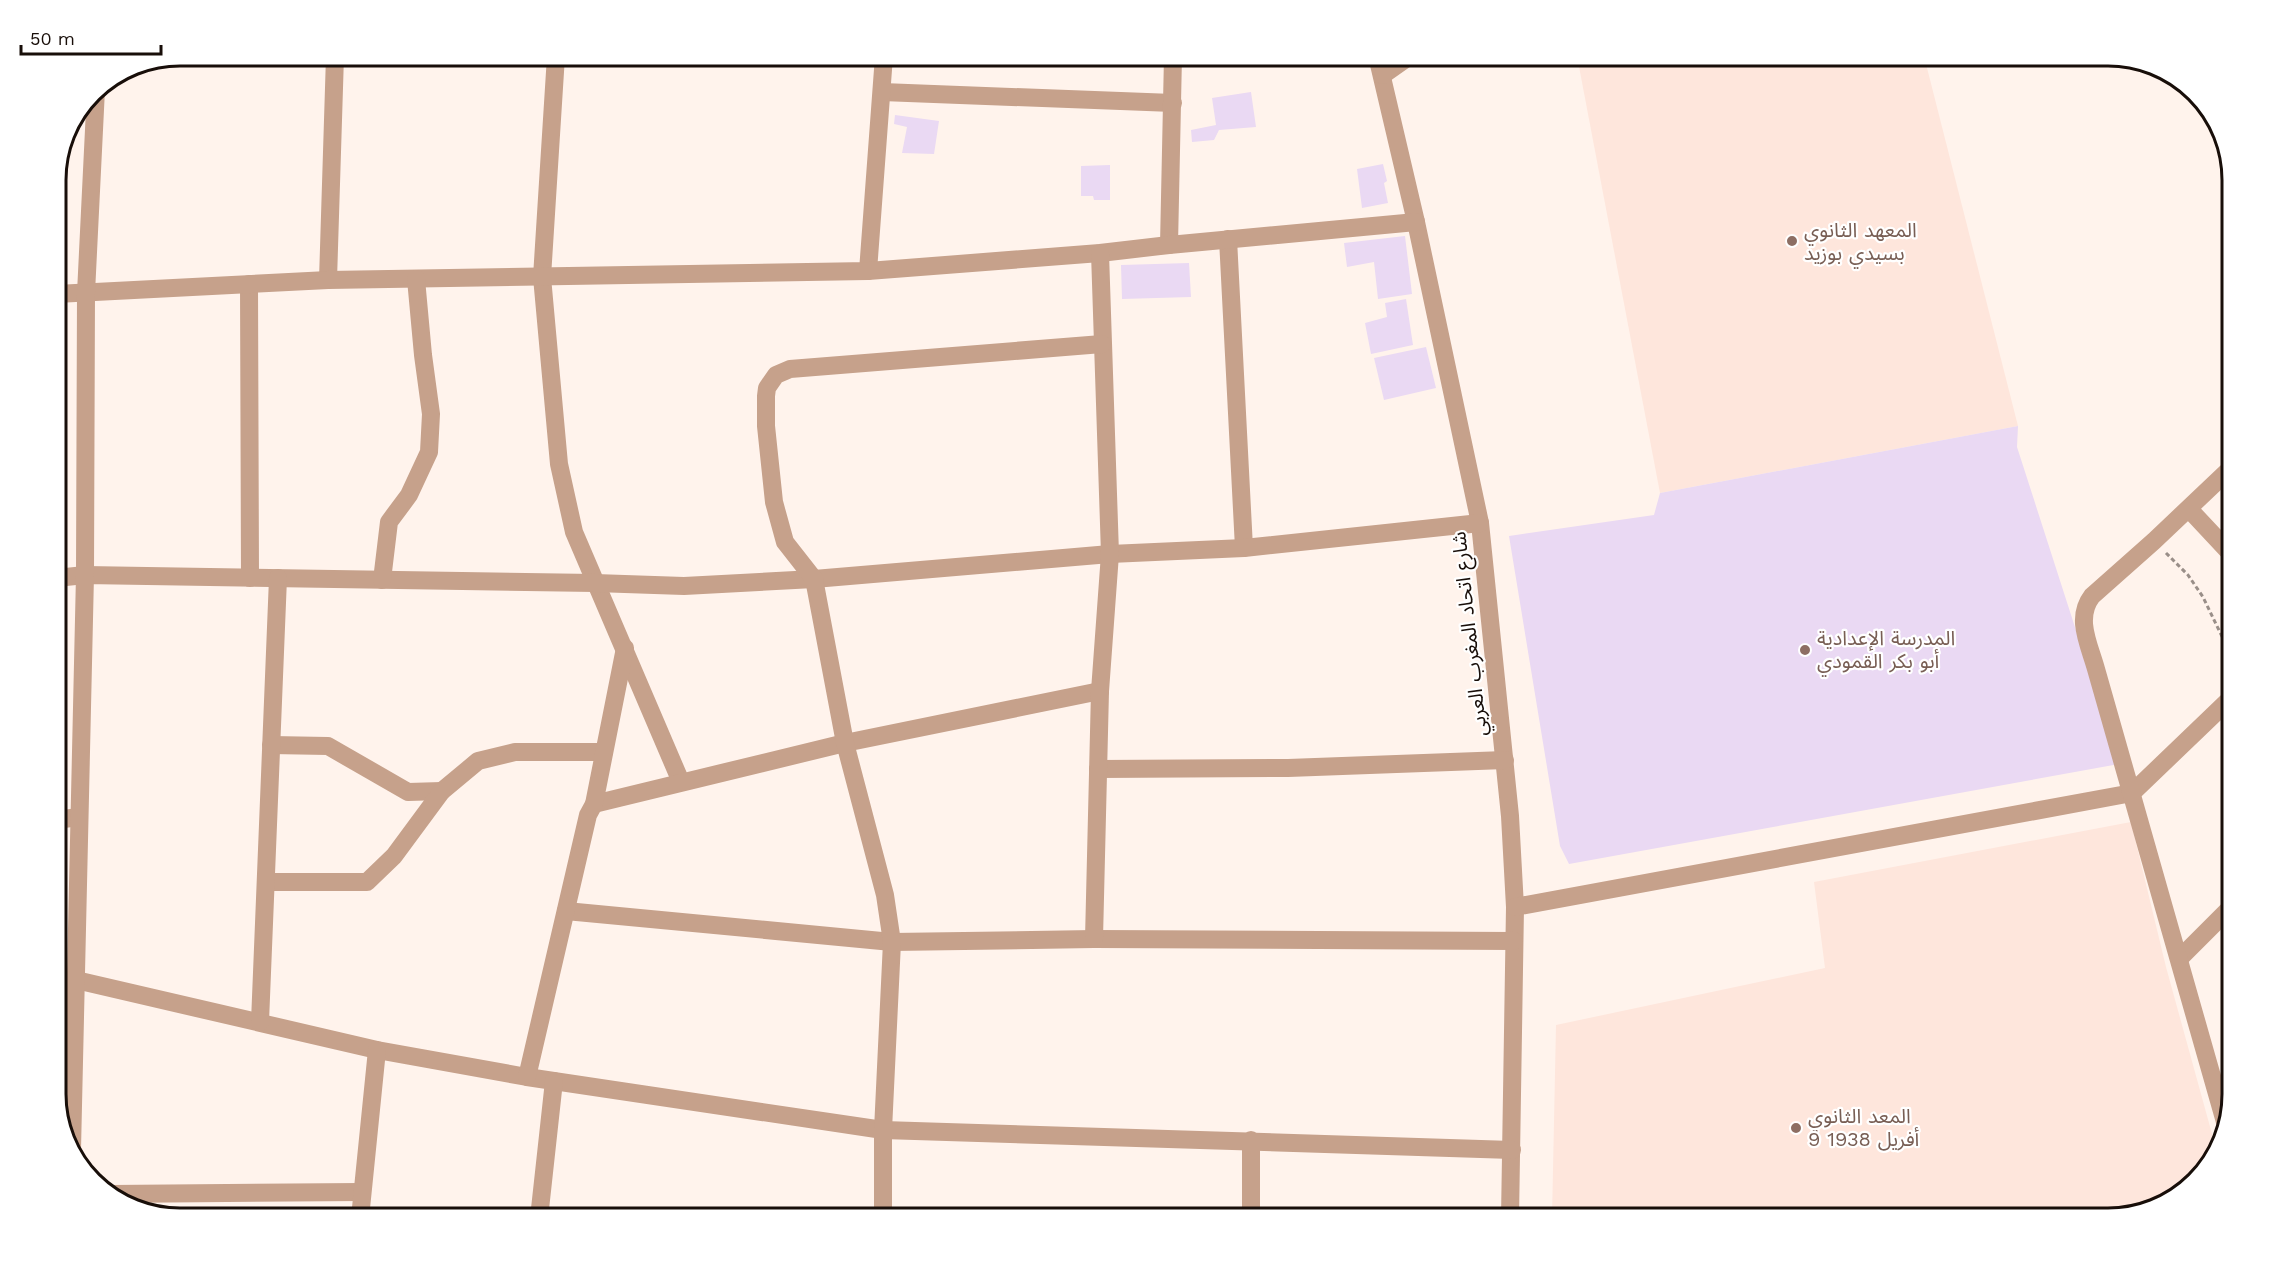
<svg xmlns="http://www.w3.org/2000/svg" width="2288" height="1274" viewBox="0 0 2288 1274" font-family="'Work Sans','Noto Sans Arabic',sans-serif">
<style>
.education{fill:#fee6dc}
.building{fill:#ead9f3}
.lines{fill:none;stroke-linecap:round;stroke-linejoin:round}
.path{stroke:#998e88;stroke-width:3;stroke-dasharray:4.5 3;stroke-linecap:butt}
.street{stroke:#c6a18b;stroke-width:18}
.education-dot{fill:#8d6e63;stroke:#fff;stroke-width:2}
.labels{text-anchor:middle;stroke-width:4.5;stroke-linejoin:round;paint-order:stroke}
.education-label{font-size:20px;fill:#785e54;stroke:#fff;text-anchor:start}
.street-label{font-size:20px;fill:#180e09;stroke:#fff}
.rim{fill:none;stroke:#180e09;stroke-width:3}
</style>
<rect width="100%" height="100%" fill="#fff3ec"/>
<g class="education">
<path d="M1577 56H1924L2018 426 1660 493Z"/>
<path d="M2131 822 2166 967 2217 1152 2216 1156 2170 1202 2108 1218H1552L1556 1025 1825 968 1814 882Z"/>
</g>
<g class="building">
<path d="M1251 92 1256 127 1219 130 1214 140 1192 142 1191 130 1216 125 1212 98Z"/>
<path d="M895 115 939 121 934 154 902 153 907 127 894 124Z"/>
<path d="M1383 164 1387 181 1384 183 1388 203 1362 208 1357 169Z"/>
<path d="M1110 165V200H1094L1093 196H1081V166Z"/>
<path d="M1405 236 1412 294 1378 299 1374 262 1347 267 1344 243Z"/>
<path d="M1189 263 1191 297 1122 299 1121 265Z"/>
<path d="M1406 299 1413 345 1371 354 1365 323 1387 317 1385 303Z"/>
<path d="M1426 347 1436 388 1384 400 1374 358Z"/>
<path d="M2018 426 2017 447 2119 764 1569 864 1560 846 1509 536 1654 515 1660 493Z"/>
</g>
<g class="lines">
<path class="path" d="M2166 553 2188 575 2203 597 2229 651 2232 679"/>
<g class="street">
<path d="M556 56 542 277 559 464 574 532 681 782"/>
<path d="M1377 56 1416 222 1480 523 1510 816 1515 907 1510 1218"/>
<path d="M1383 75 1410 56"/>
<path d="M882 92 1173 103"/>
<path d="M1228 239 1244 548"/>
<path d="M1169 245 1173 56"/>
<path d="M868 271 884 56"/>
<path d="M328 280 335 56"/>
<path d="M249 284 250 578"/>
<path d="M56 294 328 280 868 271 1100 253 1169 245 1416 222"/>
<path d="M2189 509 2232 555"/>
<path d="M56 578 85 575 595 583 684 586 814 579 1110 554 1244 548 1480 523"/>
<path d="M382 580 389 522 409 495 429 452 431 414 423 355 416 279"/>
<path d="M271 745 328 746 408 792 442 791"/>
<path d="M1098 769 1288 768 1505 760"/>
<path d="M594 804 845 743 1100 691"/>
<path d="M56 820 79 817"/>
<path d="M266 882H367L394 856 442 791 478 761 515 752H604"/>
<path d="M1515 907 2132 793 2232 697"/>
<path d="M566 911 892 942 1094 939 1514 941"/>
<path d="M1094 939 1100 691 1110 554 1100 253"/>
<path d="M2180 958 2232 906"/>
<path d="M76 980 377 1050 527 1077 883 1130 1512 1150"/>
<path d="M260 1022 278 578"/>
<path d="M527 1077 588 815 594 804 625 648"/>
<path d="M2225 1122 2096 669C2089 644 2075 618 2092 596L2154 541 2232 467"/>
<path d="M72 1150 85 575 86 293 96 89"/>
<path d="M110 1194 362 1192"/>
<path d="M360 1218 377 1050"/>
<path d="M539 1218 554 1081"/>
<path d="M883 1218V1130L892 942 885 895 845 743 814 579 785 542 774 502 766 426V396L767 388 776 375 790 369 1102 344"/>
<path d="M1251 1218V1140"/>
</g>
</g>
<g class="education-dot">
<circle cx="1792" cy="241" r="6"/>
<circle cx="1805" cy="650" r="6"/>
<circle cx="1796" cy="1128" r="6"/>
</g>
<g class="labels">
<g class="education-label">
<text x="1804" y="237">المعهد الثانوي<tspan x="1804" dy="23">بسيدي بوزيد</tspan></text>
<text x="1817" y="645">المدرسة الإعدادية<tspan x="1817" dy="23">أبو بكر القمودي</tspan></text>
<text x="1808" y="1123">المعد الثانوي<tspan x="1808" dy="23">9 أفريل 1938</tspan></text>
</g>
<g class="street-label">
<text transform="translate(1469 634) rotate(-96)" y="7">شارع اتحاد المغرب العربي</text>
</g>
</g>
<path d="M0 0H2288V1274H0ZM180 66H2108A114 114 0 0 1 2222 180V1094A114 114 0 0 1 2108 1208H180A114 114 0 0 1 66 1094V180A114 114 0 0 1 180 66Z" fill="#fff" fill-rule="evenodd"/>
<path class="rim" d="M180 66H2108A114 114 0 0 1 2222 180V1094A114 114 0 0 1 2108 1208H180A114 114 0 0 1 66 1094V180A114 114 0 0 1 180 66Z"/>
<path d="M21 45v9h140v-9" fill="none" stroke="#180e09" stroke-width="3"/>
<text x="30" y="45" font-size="18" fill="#180e09" stroke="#ffffff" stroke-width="4.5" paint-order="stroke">50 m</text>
</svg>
